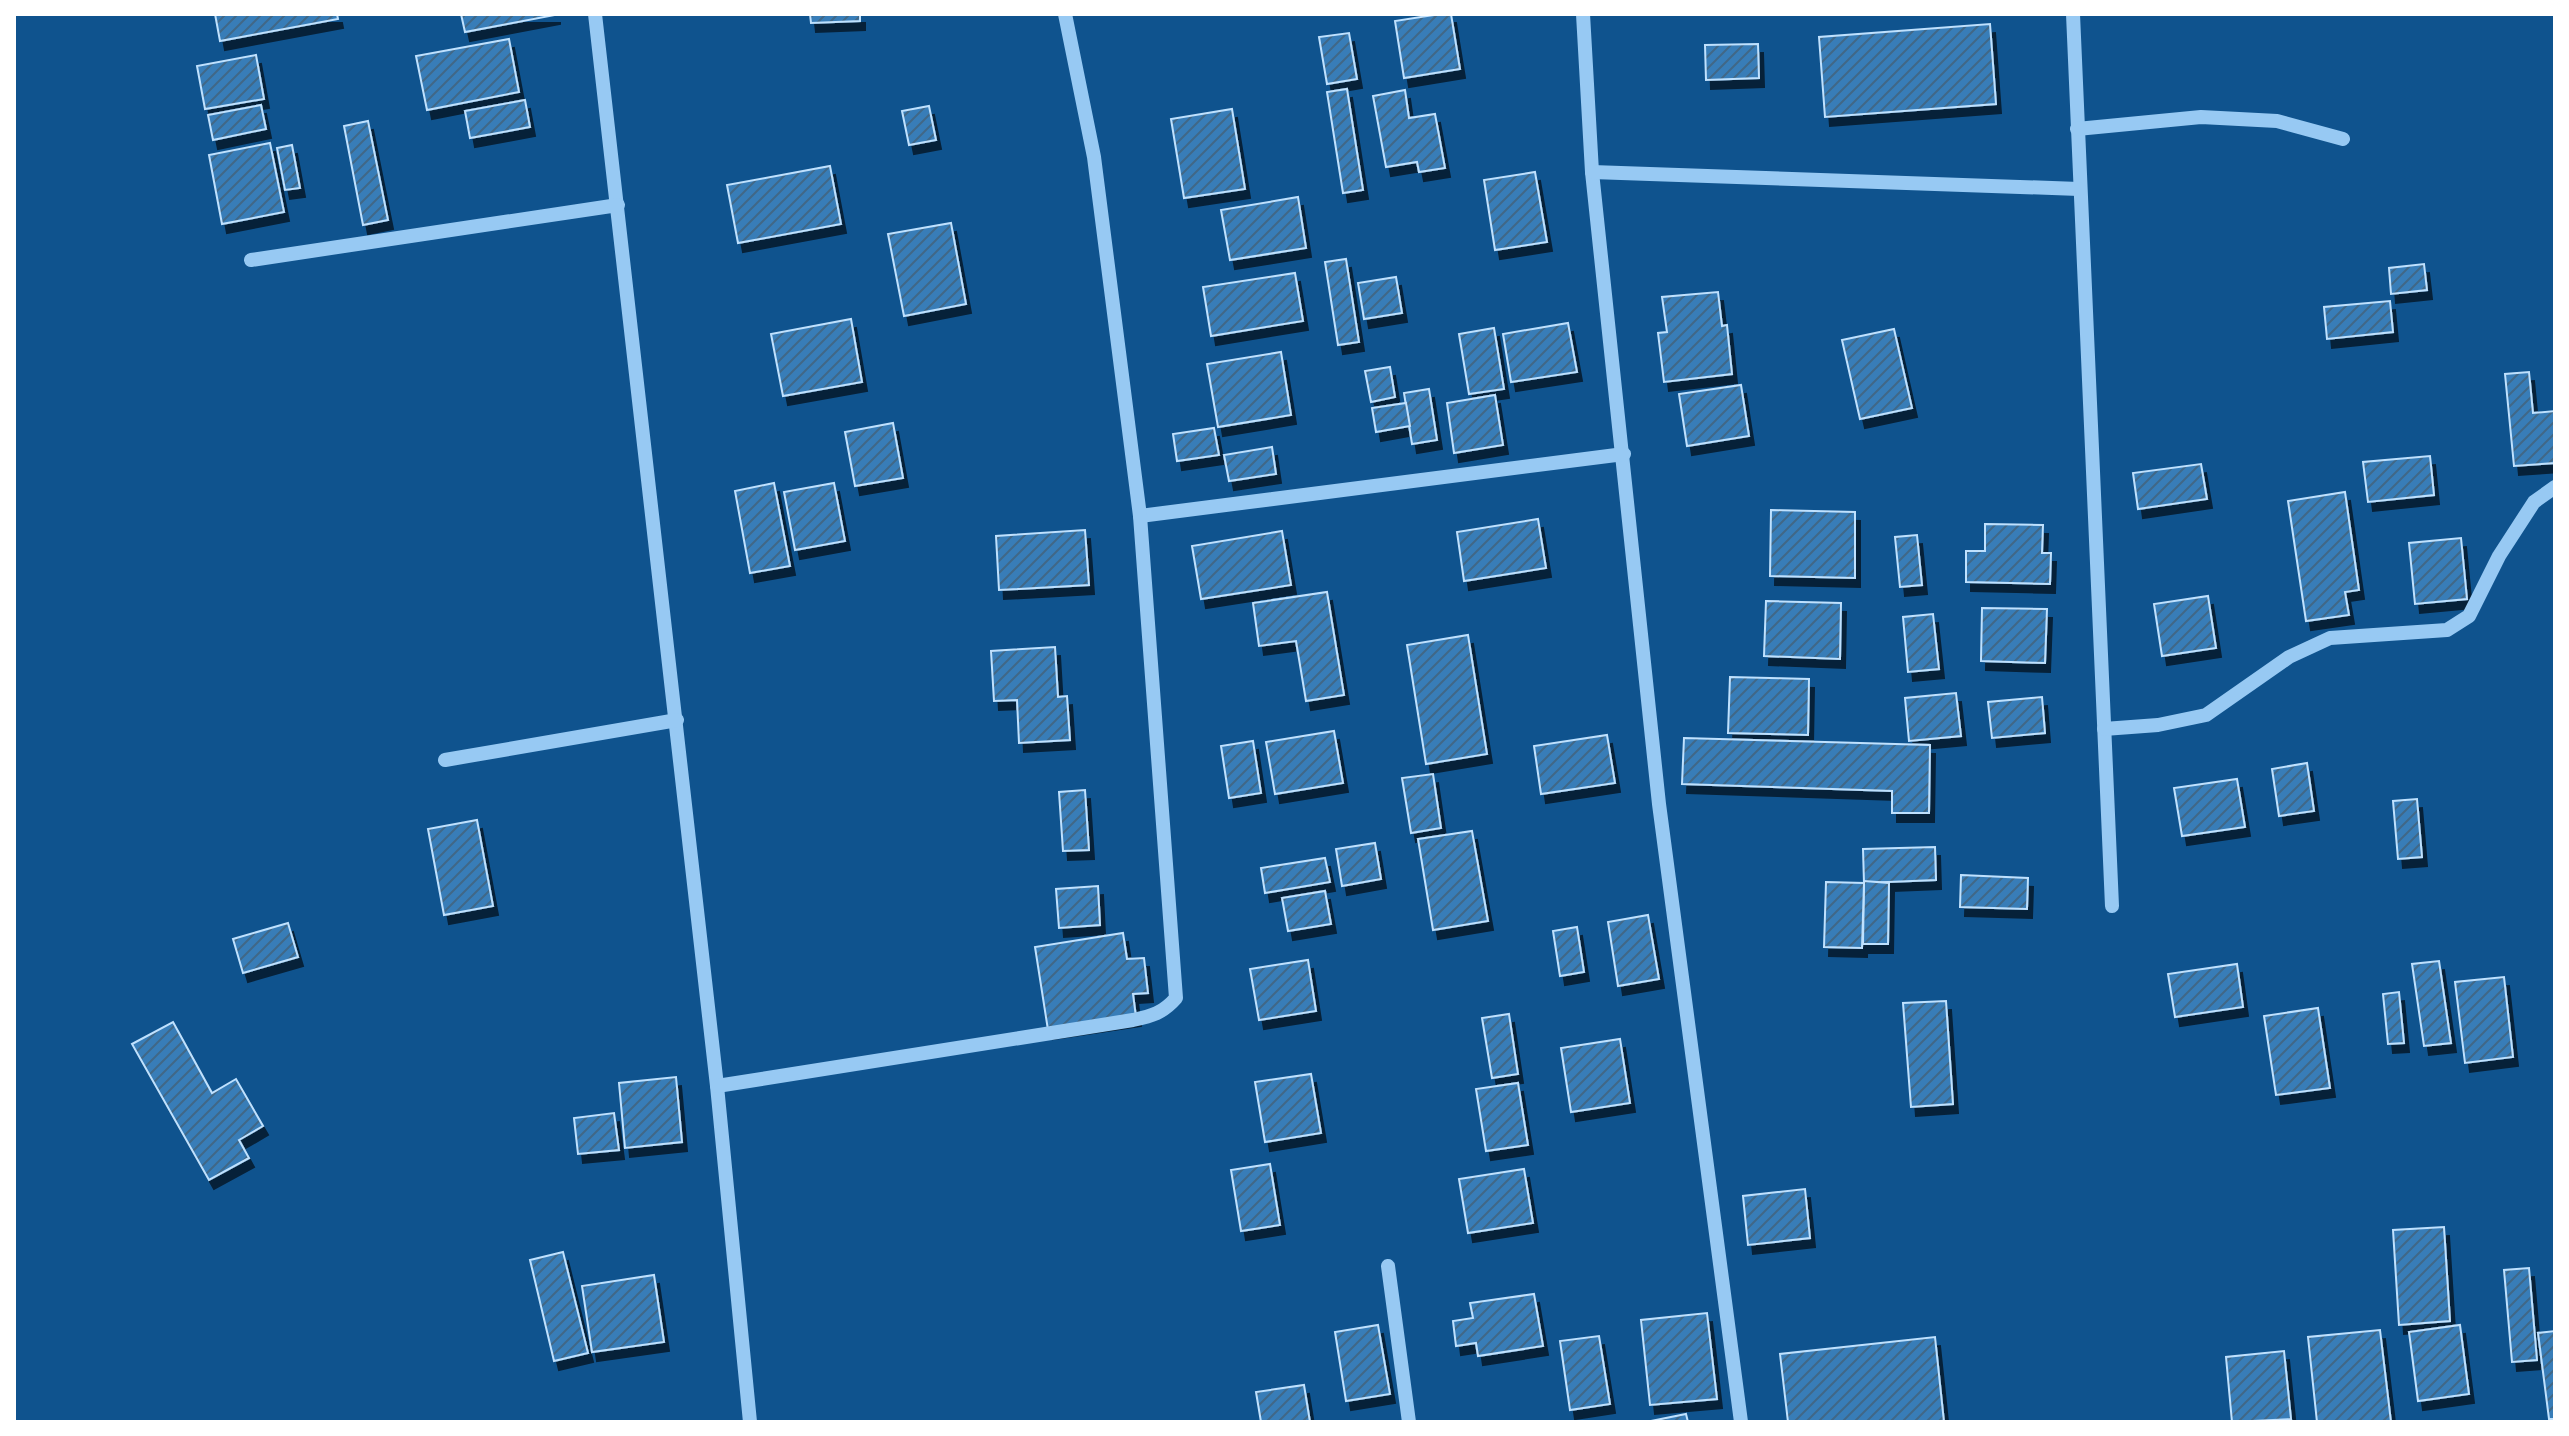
<svg xmlns="http://www.w3.org/2000/svg" width="2569" height="1436" viewBox="0 0 2569 1436" font-family="Ubuntu,sans-serif">
<style>
.building{fill:url(#building-hatch);stroke:#bfe1fe;stroke-width:2;filter:url(#shadow)}
.lines{fill:none;stroke-linecap:round;stroke-linejoin:round}
.minor{stroke:#97c9f3;stroke-width:14}
</style>
<defs>
<pattern id="building-hatch" width="6" height="6" patternUnits="userSpaceOnUse" patternTransform="scale(2)"><rect width="6" height="6" fill="#387db8"/><path d="M-1 1l2-2M0 6l6-6M5 7l2-2" fill="none" stroke="#416787"/></pattern>
<filter id="shadow"><feDropShadow dx="5" dy="9" stdDeviation="0" flood-color="#0009"/></filter>
</defs>
<rect width="100%" height="100%" fill="#0f538e"/>
<g class="building">
<path d="M215 14H337L338 19 220 41Z"/>
<path d="M461 14H555V15L465 32Z"/>
<path d="M810 14H860V21L811 23Z"/>
<path d="M1440 14H1451L1460 69 1404 78 1395 21Z"/>
<path d="M1990 24 1996 104 1825 117 1819 37Z"/>
<path d="M1349 33 1357 79 1327 84 1319 37Z"/>
<path d="M509 39 519 92 427 110 416 56Z"/>
<path d="M1758 44 1759 78 1706 80 1705 45Z"/>
<path d="M256 55 264 99 205 109 197 66Z"/>
<path d="M1347 89 1363 190 1343 193 1327 92Z"/>
<path d="M1405 90 1409 118 1435 114 1445 168 1419 172 1417 162 1386 167 1373 96Z"/>
<path d="M525 100 530 127 470 138 465 111Z"/>
<path d="M261 105 266 129 213 140 208 115Z"/>
<path d="M929 106 936 140 909 145 902 111Z"/>
<path d="M1232 109 1245 189 1184 198 1171 119Z"/>
<path d="M368 121 388 220 363 225 344 126Z"/>
<path d="M270 143 284 212 222 224 209 155Z"/>
<path d="M292 145 300 188 285 190 277 148Z"/>
<path d="M830 166 841 224 738 243 727 185Z"/>
<path d="M1535 172 1547 242 1495 250 1484 180Z"/>
<path d="M1298 197 1306 248 1230 260 1221 210Z"/>
<path d="M951 223 966 304 904 316 888 234Z"/>
<path d="M1346 259 1359 342 1338 345 1325 262Z"/>
<path d="M2424 264 2427 290 2391 294 2389 268Z"/>
<path d="M1295 273 1303 321 1211 336 1203 287Z"/>
<path d="M1396 277 1402 313 1364 319 1358 283Z"/>
<path d="M1718 292 1722 326 1727 325 1732 374 1664 382 1658 333 1667 332 1662 297Z"/>
<path d="M2390 301 2393 332 2327 339 2324 307Z"/>
<path d="M851 319 862 382 783 396 771 334Z"/>
<path d="M1568 323 1577 372 1511 382 1503 334Z"/>
<path d="M1494 328 1504 389 1469 394 1459 334Z"/>
<path d="M1894 329 1912 408 1860 419 1842 340Z"/>
<path d="M1281 352 1291 415 1218 427 1207 364Z"/>
<path d="M1390 367 1395 397 1371 402 1365 371Z"/>
<path d="M2529 372 2533 413 2555 411V463L2514 466 2505 374Z"/>
<path d="M1741 385 1749 436 1687 446 1679 394Z"/>
<path d="M1429 389 1437 440 1412 444 1404 393Z"/>
<path d="M1495 395 1503 445 1454 453 1447 403Z"/>
<path d="M1406 403 1410 426 1376 432 1372 408Z"/>
<path d="M893 423 903 478 855 486 845 432Z"/>
<path d="M1214 428 1219 455 1177 461 1173 434Z"/>
<path d="M1272 447 1276 474 1229 481 1224 455Z"/>
<path d="M2430 456 2434 495 2368 502 2363 462Z"/>
<path d="M2201 464 2207 499 2138 509 2133 473Z"/>
<path d="M774 483 790 566 750 573 735 491Z"/>
<path d="M834 483 845 541 795 550 784 492Z"/>
<path d="M2345 492 2359 590 2345 592 2349 615 2306 621 2288 501Z"/>
<path d="M1771 510 1855 512V578L1770 576Z"/>
<path d="M1538 519 1546 568 1464 581 1457 532Z"/>
<path d="M1985 524 2043 525 2042 553H2051L2050 584 1966 582V551H1985Z"/>
<path d="M1085 530 1089 585 999 590 996 536Z"/>
<path d="M1282 531 1291 585 1201 599 1192 546Z"/>
<path d="M1917 535 1922 585 1900 587 1895 537Z"/>
<path d="M2461 538 2467 599 2415 604 2409 543Z"/>
<path d="M1327 592 1344 695 1306 701 1296 641 1259 646 1253 603Z"/>
<path d="M2208 596 2216 648 2162 656 2154 604Z"/>
<path d="M1766 601 1841 603 1840 659 1764 656Z"/>
<path d="M1982 608 2047 609 2045 663 1981 661Z"/>
<path d="M1933 614 1939 669 1908 672 1903 617Z"/>
<path d="M1468 635 1487 754 1426 764 1407 645Z"/>
<path d="M1055 647 1058 697 1067 696 1070 740 1019 743 1017 700 994 701 991 651Z"/>
<path d="M1730 677 1809 679 1808 735 1728 733Z"/>
<path d="M1956 693 1961 736 1909 741 1905 698Z"/>
<path d="M2042 697 2045 733 1992 738 1988 702Z"/>
<path d="M1334 731 1343 783 1275 794 1266 742Z"/>
<path d="M1607 735 1615 783 1541 794 1534 746Z"/>
<path d="M1684 738 1930 745 1929 813H1892V791L1682 784Z"/>
<path d="M1253 741 1261 793 1229 798 1221 746Z"/>
<path d="M2307 763 2314 811 2279 816 2272 769Z"/>
<path d="M1433 774 1441 828 1411 833 1402 778Z"/>
<path d="M2237 779 2245 827 2182 836 2174 788Z"/>
<path d="M1085 790 1089 850 1063 851 1059 792Z"/>
<path d="M2417 799 2422 857 2398 859 2393 801Z"/>
<path d="M477 820 493 906 444 915 428 829Z"/>
<path d="M1472 831 1488 921 1433 930 1418 839Z"/>
<path d="M1375 843 1381 879 1342 886 1336 849Z"/>
<path d="M1935 847 1936 880 1864 883 1863 849Z"/>
<path d="M1325 858 1330 882 1265 893 1261 868Z"/>
<path d="M1961 875 2028 878 2027 909 1960 907Z"/>
<path d="M1864 881 1889 883 1888 944H1863Z"/>
<path d="M1826 882 1864 883 1862 948 1824 947Z"/>
<path d="M1098 886 1100 925 1059 928 1056 889Z"/>
<path d="M1325 891 1331 924 1288 931 1282 898Z"/>
<path d="M1648 915 1659 979 1618 986 1608 922Z"/>
<path d="M288 923 298 957 243 973 233 939Z"/>
<path d="M1577 927 1584 972 1560 976 1553 931Z"/>
<path d="M1123 933 1127 959 1144 958 1148 993 1133 994 1136 1017 1048 1030 1035 947Z"/>
<path d="M1308 960 1316 1011 1259 1020 1250 969Z"/>
<path d="M2439 961 2451 1043 2424 1046 2412 964Z"/>
<path d="M2237 964 2243 1007 2175 1017 2168 974Z"/>
<path d="M2504 977 2513 1057 2465 1063 2455 982Z"/>
<path d="M2399 992 2404 1043 2388 1044 2383 994Z"/>
<path d="M1946 1001 1953 1104 1911 1107 1903 1003Z"/>
<path d="M2318 1008 2330 1088 2276 1095 2264 1016Z"/>
<path d="M1509 1014 1518 1074 1492 1078 1482 1018Z"/>
<path d="M173 1022 212 1093 236 1079 263 1126 239 1140 249 1158 209 1180 132 1044Z"/>
<path d="M1620 1039 1630 1103 1571 1112 1561 1048Z"/>
<path d="M1311 1074 1321 1133 1265 1142 1255 1082Z"/>
<path d="M676 1077 682 1142 625 1148 619 1083Z"/>
<path d="M1518 1083 1528 1145 1486 1151 1476 1089Z"/>
<path d="M614 1113 619 1150 578 1154 574 1118Z"/>
<path d="M1270 1164 1280 1225 1241 1231 1231 1170Z"/>
<path d="M1524 1169 1533 1223 1468 1233 1459 1179Z"/>
<path d="M1805 1189 1810 1238 1748 1245 1743 1196Z"/>
<path d="M2444 1227 2450 1321 2399 1325 2393 1230Z"/>
<path d="M563 1252 588 1353 554 1361 530 1260Z"/>
<path d="M2529 1268 2537 1360 2512 1362 2504 1270Z"/>
<path d="M654 1275 664 1342 592 1352 582 1286Z"/>
<path d="M1534 1294 1543 1346 1478 1356 1476 1343 1456 1346 1453 1321 1473 1318 1470 1303Z"/>
<path d="M1707 1313 1717 1399 1650 1405 1641 1320Z"/>
<path d="M1378 1325 1390 1394 1346 1401 1335 1332Z"/>
<path d="M2460 1325 2469 1394 2418 1401 2409 1332Z"/>
<path d="M2380 1330 2391 1422H2317L2308 1337Z"/>
<path d="M2555 1331V1419H2549L2538 1333Z"/>
<path d="M1599 1336 1610 1404 1570 1410 1560 1341Z"/>
<path d="M1935 1337 1944 1422H1788L1780 1354Z"/>
<path d="M2284 1351 2291 1419 2232 1422 2226 1357Z"/>
<path d="M1304 1385 1310 1422H1261L1256 1392Z"/>
<path d="M1686 1414 1688 1422H1646Z"/>
</g>
<g class="lines">
<g class="minor">
<path d="M595 14 717 1086 750 1422"/>
<path d="M1583 14 1592 172 1659 804 1741 1422"/>
<path d="M2073 14 2112 906"/>
<path d="M2077 129 2201 117 2277 121 2343 139"/>
<path d="M1592 172 2079 189"/>
<path d="M251 260 618 205"/>
<path d="M1140 516 1624 454"/>
<path d="M2104 729 2158 725 2206 715 2289 657 2330 638 2447 630 2469 616 2499 556 2534 502 2555 487"/>
<path d="M445 760 677 720"/>
<path d="M717 1086 1133 1020C1152 1016 1163 1013 1176 998L1140 516 1094 157 1065 14"/>
<path d="M1388 1266 1409 1422"/>
</g>
</g>
<rect width="2569" height="1436" fill="none" stroke="#ffffff" stroke-width="32"/>
</svg>
